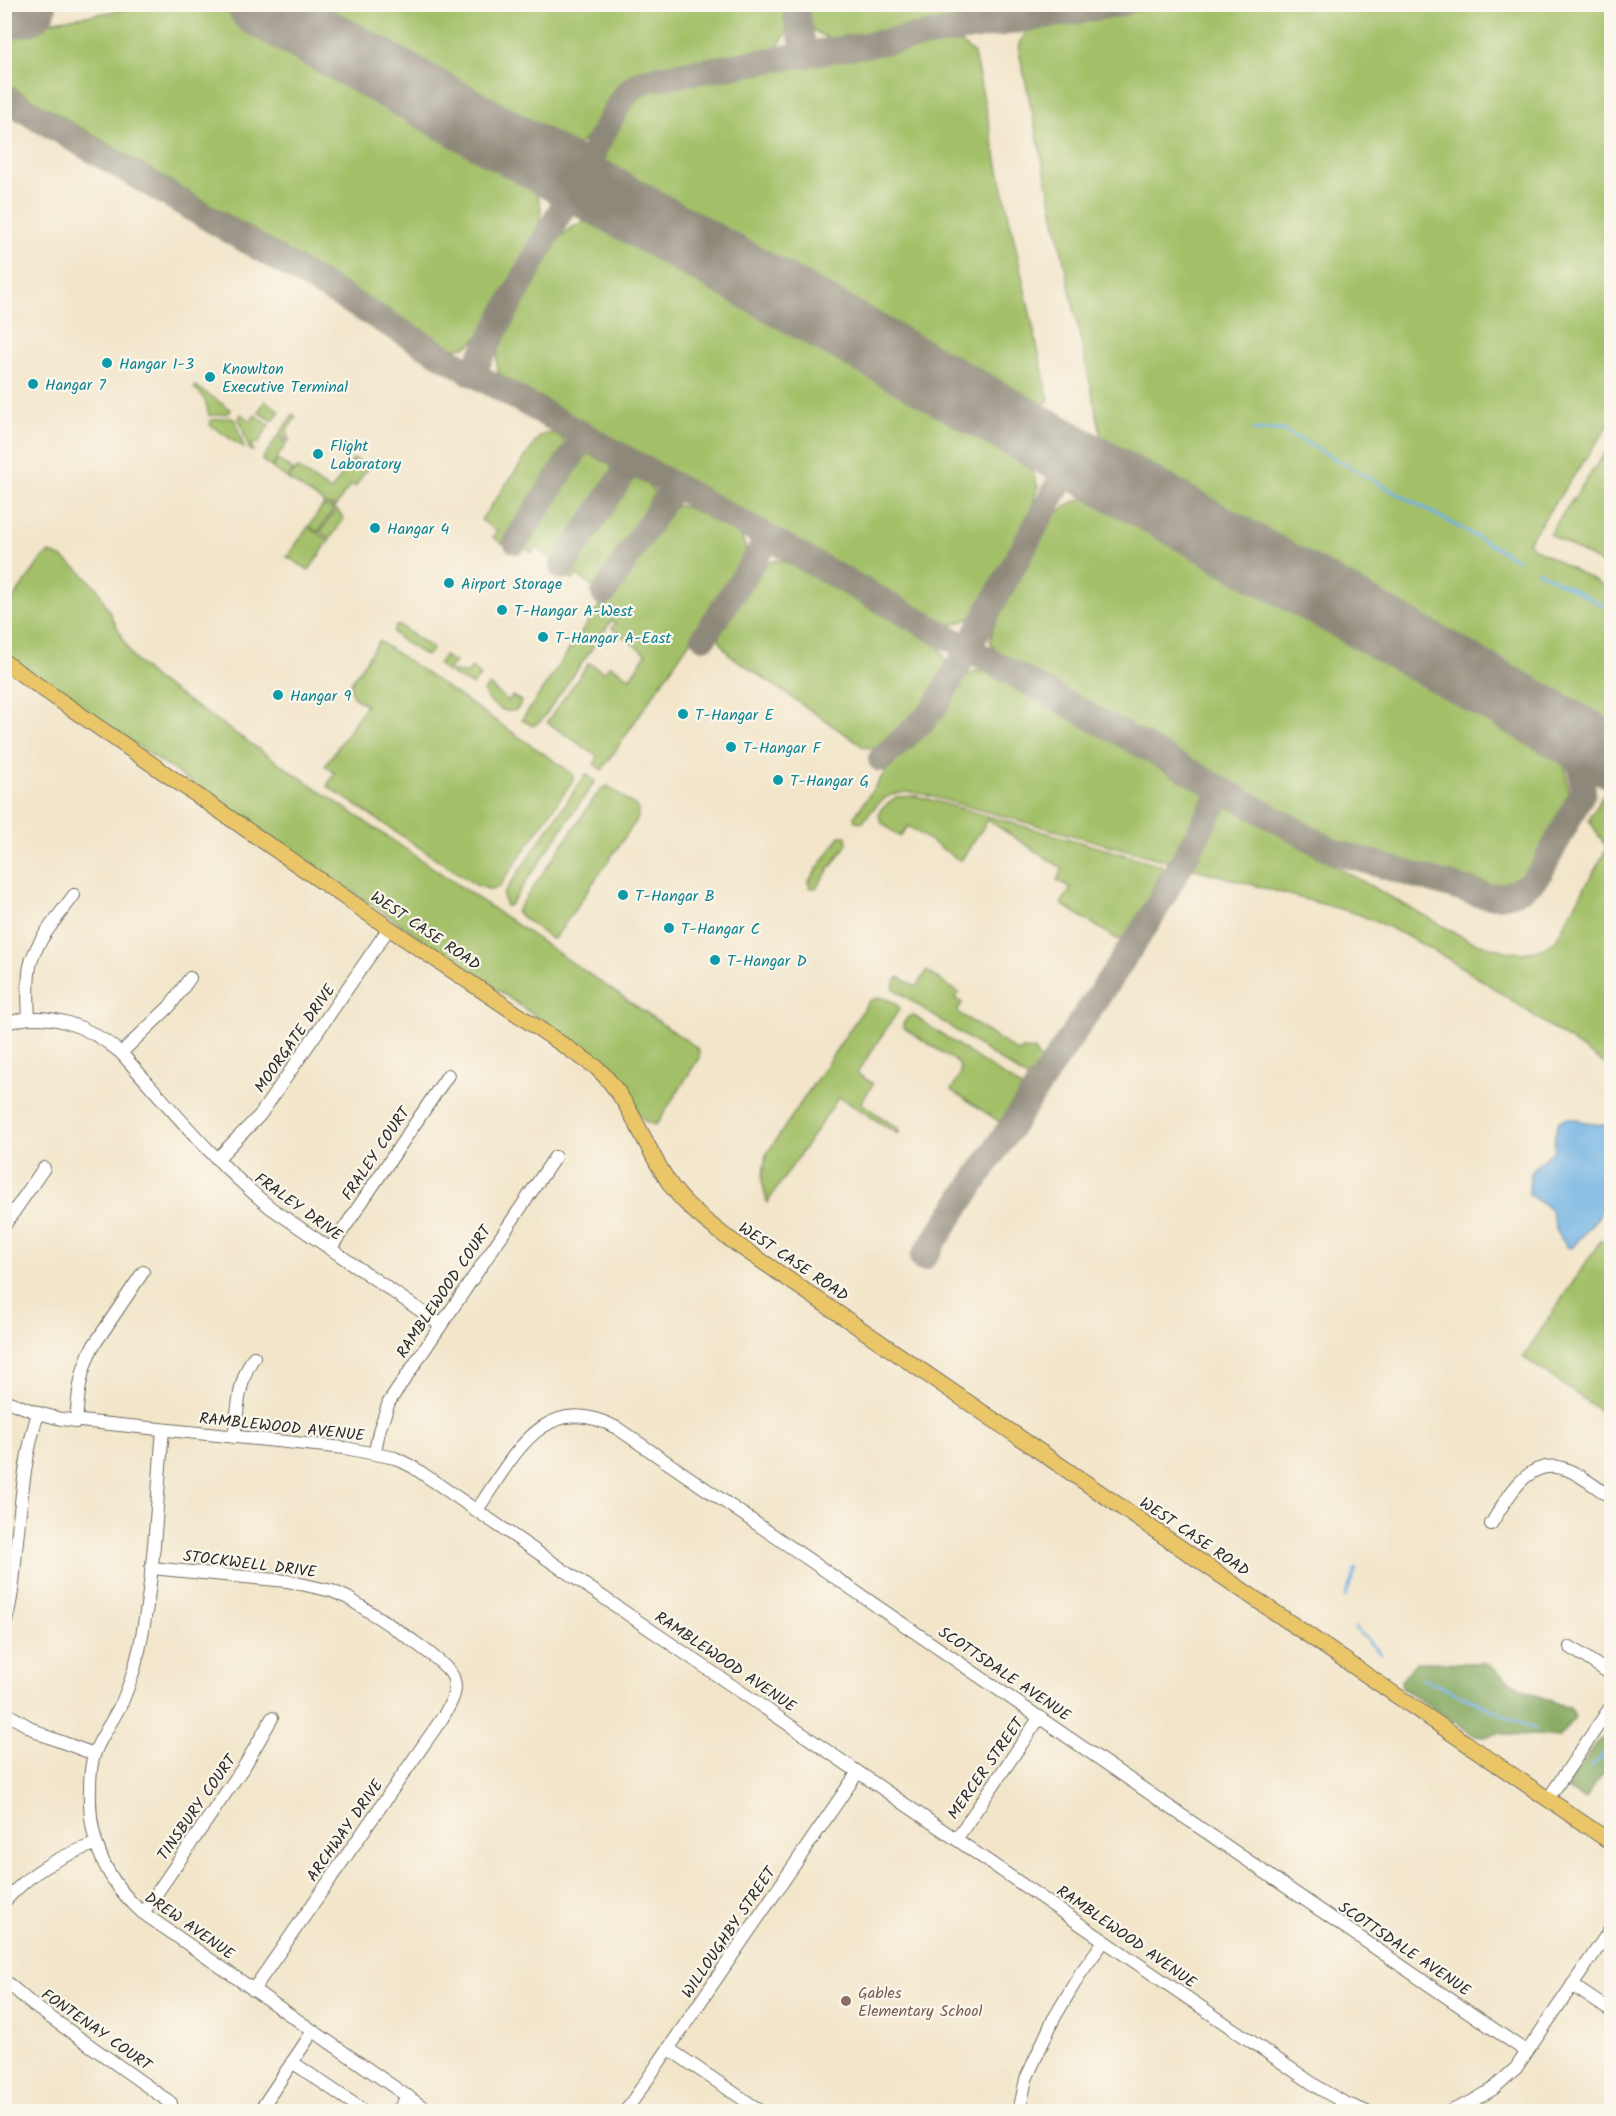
<svg xmlns="http://www.w3.org/2000/svg" width="1616" height="2116" viewBox="0 0 1616 2116" font-family="Kalam,sans-serif">
<style>
.green{fill:#a3c067;stroke:#677649;stroke-width:1.5}
.forest{fill:#82a65c;stroke:#566844;stroke-width:1.5}
.water{fill:#6eb1e3;stroke:#4c6e87;stroke-width:1.5}
.lines{fill:none;stroke-linecap:round;stroke-linejoin:round}
.stream{stroke:#6eb1e3;stroke-width:3}
.taxiway{stroke:#8e887a;stroke-width:26}
.runway{stroke:#8e887a;stroke-width:64}
.minor-casing{stroke:#716c62;stroke-width:14}
.major-casing{stroke:#716c62;stroke-width:17}
.minor{stroke:#fff;stroke-width:12}
.major{stroke:#eac669;stroke-width:15}
.culture-dot{fill:#0f9aa8;stroke:#fbf7ec;stroke-width:2}
.education-dot{fill:#8d6e63;stroke:#fbf7ec;stroke-width:2}
.labels{text-anchor:middle;stroke-width:4.5;stroke-linejoin:round;paint-order:stroke}
.culture-label{font-size:16px;fill:#0d838f;stroke:#fbf7ec;text-anchor:start}
.street-label{font-size:16px;fill:#2b2b2b;stroke:#fbf7ec}
.education-label{font-size:16px;fill:#785e54;stroke:#fbf7ec;text-anchor:start}
</style>
<rect width="100%" height="100%" fill="#fbf7ec"/>
<filter id="ink" filterUnits="userSpaceOnUse"><feTurbulence type="fractalNoise" baseFrequency=".0167" numOctaves="2"/><feDisplacementMap in="SourceGraphic" scale="12" xChannelSelector="R" yChannelSelector="G"/><feConvolveMatrix kernelMatrix="1 2 1 2 8 2 1 2 1" color-interpolation-filters="sRGB"/></filter>
<filter id="wash" filterUnits="userSpaceOnUse"><feTurbulence type="fractalNoise" baseFrequency=".008" numOctaves="4" result="noise"/><feDisplacementMap in="SourceGraphic" scale="24" xChannelSelector="R" yChannelSelector="G"/><feGaussianBlur stdDeviation="1.35" result="paint"/><feColorMatrix in="noise" values="0 0 0 0 0 0 0 0 0 0 0 0 0 0 0 0 0 1.4 0 .05"/><feComposite in="paint" operator="in"/></filter>
<g filter="url(#wash)">
<rect width="100%" height="100%" fill="#f2e5c9"/>
<g class="green">
<path d="M1181 4 1611 5V422L1528 542 1532 547 1611 590V730L1109 452 1103 444 1019 51 1020 43 1024 35 1031 29Z"/>
<path d="M153 5H214L530 180C543 203 545 213 534 237L480 335C472 344 465 349 453 348L5 83V29Z"/>
<path d="M304 5H782L787 33 776 48 645 69C636 72 628 76 621 83 600 104 598 141 567 150Z"/>
<path d="M807 5V4L963 5 961 11 954 18 829 39 811 29Z"/>
<path d="M960 42 974 54 1049 401 1036 407 611 174C607 169 604 164 605 157 607 142 633 100 646 92Z"/>
<path d="M589 221 606 222 1027 458 1038 486 1031 511 971 618 950 626 525 391C501 377 492 377 499 347L556 241C566 230 575 224 589 221Z"/>
<path d="M196 386 231 410 229 413 209 416C207 405 204 395 194 388Z"/>
<path d="M265 401 280 411 273 421 258 412Z"/>
<path d="M241 414 251 421 255 415 269 425 258 444 255 442 251 447 254 450 252 451 249 449 239 418Z"/>
<path d="M293 414 296 417 287 430 289 441 279 435Z"/>
<path d="M230 417 235 420 244 448 210 425 211 420Z"/>
<path d="M547 433C559 433 568 440 567 453L508 542 503 544 493 537 497 531 481 520 540 436Z"/>
<path d="M277 437 287 443 271 467 262 460Z"/>
<path d="M1611 444 1612 569H1611L1549 534Z"/>
<path d="M590 454 611 465 614 477 558 564 536 547 532 553 521 545 577 460Z"/>
<path d="M353 459 357 461 358 460 368 467 355 487 351 484 336 506 323 505 324 503 288 479 297 468 331 491Z"/>
<path d="M278 460 293 470 287 478 272 468Z"/>
<path d="M637 479C649 486 660 490 657 506L603 587 598 591 577 575 573 580 566 575 565 571 622 487 628 481Z"/>
<path d="M1100 497 1554 749 1566 770 1569 796 1528 871 1507 883 1490 884 1339 842 996 652 990 641 994 625 1053 517C1069 501 1078 499 1100 497Z"/>
<path d="M679 506C691 507 730 527 739 535 747 543 746 553 744 562L602 770 594 764 598 757 547 722 589 663 604 672 610 665 630 678 646 654 612 628 616 623 612 620 541 721 533 726 522 720 661 514 671 507Z"/>
<path d="M322 507 334 508 318 532 309 526Z"/>
<path d="M336 509 344 518 330 539 320 532Z"/>
<path d="M308 527 329 541 309 570 287 557Z"/>
<path d="M50 553 61 557 79 570 97 588 133 658 154 678 696 1047 699 1051V1058L659 1121 655 1125 645 1121 589 1053 568 1038 5 656 4 612 42 558Z"/>
<path d="M777 560 786 562 937 645C964 673 921 713 901 731 895 736 889 744 883 747 877 750 870 748 864 747L728 654 729 653C720 645 716 637 720 626 734 605 752 565 777 560Z"/>
<path d="M396 626H400L432 648V650L426 656 401 640 393 632Z"/>
<path d="M379 641 573 774V780L499 887 492 890 476 885 327 786 335 773 325 766 366 705 353 697 350 684Z"/>
<path d="M444 656 455 662 447 672 438 664Z"/>
<path d="M472 667 481 676 472 685 452 675 450 672 468 673Z"/>
<path d="M975 671 985 672 1470 941C1501 949 1527 963 1555 941L1607 848 1589 820 1611 781V1068C1528 1014 1449 949 1355 913L919 793C888 789 881 799 863 822L855 821 854 817 890 765 941 713 962 678Z"/>
<path d="M489 685 508 701 512 696 521 701C517 723 486 705 484 691Z"/>
<path d="M586 774 595 781 510 905 506 906 503 895 506 890Z"/>
<path d="M608 786 638 808V818L555 938 551 939 516 912 600 790Z"/>
<path d="M917 796 1161 865 1163 868 1150 895 1126 935 1121 939H1117L1061 904 1071 889 1057 880 1063 869 988 820 962 859 959 860 908 826 900 837 881 822 879 815 880 810 896 797Z"/>
<path d="M840 836H846L847 844 816 888H810L808 882Z"/>
<path d="M927 971 959 993 955 998 962 1003 957 1012 1019 1053 1022 1049 1034 1050 1040 1060C1039 1067 1034 1074 1027 1078L894 989V982L899 977 916 987Z"/>
<path d="M881 997 895 1003 900 1008 857 1073 873 1084 861 1103 900 1130 898 1134 839 1097 767 1203 762 1180 766 1155 869 1001Z"/>
<path d="M913 1015 1020 1087 1021 1091 1000 1122 951 1090C957 1080 965 1072 957 1062L904 1028 903 1024 907 1018Z"/>
<path d="M1601 1240 1611 1247V1418L1523 1357Z"/>
</g>
<g class="forest">
<path d="M1416 1662 1485 1663 1522 1689 1571 1709 1575 1717 1559 1737 1534 1735 1518 1736 1500 1733 1484 1737 1475 1736 1402 1688 1401 1681Z"/>
<path d="M1602 1739 1611 1741V1773H1603L1584 1799 1567 1789 1569 1782 1597 1743Z"/>
</g>
<path class="water" d="M1568 1118C1583 1120 1596 1126 1612 1126L1611 1171 1605 1189 1602 1209 1598 1217 1572 1248 1567 1247 1556 1230 1552 1214 1549 1208 1529 1195C1529 1162 1536 1169 1554 1150L1555 1134 1559 1121Z"/>
<g class="lines">
<g class="stream">
<path d="M1253 430H1283L1518 560"/>
<path d="M1538 571 1612 610"/>
<path d="M1345 1597 1356 1569"/>
<path d="M1355 1628 1381 1654"/>
<path d="M1422 1678 1535 1729"/>
<path d="M1590 1768 1604 1753 1612 1754"/>
</g>
<g class="taxiway">
<path d="M795 4 805 56"/>
<path d="M4 98 472 373 1333 851 1481 895C1506 899 1526 891 1541 871L1583 792 1581 769 1564 730"/>
<path d="M472 373 619 104C627 91 636 83 652 79L1122 4"/>
<path d="M516 541 584 437"/>
<path d="M562 567 631 462"/>
<path d="M604 593 674 486"/>
<path d="M704 637 768 539"/>
<path d="M881 759 925 719 937 704 1073 458"/>
<path d="M923 1258 1152 916 1222 790"/>
</g>
<g class="runway">
<path d="M259 4 1612 756"/>
<path d="M4 8 25 4"/>
</g>
</g>
</g>
<g filter="url(#ink)">
<g class="lines">
<defs>
<g id="minor">
<path d="M29 1018C28 1001 27 983 30 966 36 940 59 916 74 895"/>
<path d="M4 1024C46 1008 89 1026 121 1053 169 1106 215 1163 271 1208L440 1324"/>
<path d="M121 1053 169 1007 190 978"/>
<path d="M217 1159 260 1115 389 928"/>
<path d="M4 1226 44 1168"/>
<path d="M330 1249 448 1075"/>
<path d="M4 1400 38 1413 61 1419 345 1448 395 1458 413 1467 1322 2090 1343 2102 1367 2112"/>
<path d="M76 1422C78 1395 80 1372 92 1348L143 1272"/>
<path d="M163 1430C157 1496 155 1565 143 1630 139 1654 133 1677 123 1700 115 1718 102 1734 95 1752 91 1763 90 1777 90 1788 88 1838 104 1880 143 1913L430 2112"/>
<path d="M234 1437C238 1410 238 1380 254 1357"/>
<path d="M375 1452 379 1431 389 1402 555 1157"/>
<path d="M477 1510C513 1458 543 1388 617 1428L1527 2052"/>
<path d="M1491 1524C1508 1497 1529 1454 1568 1470 1583 1476 1598 1489 1612 1498"/>
<path d="M151 1568 287 1581 332 1591 348 1598C369 1612 445 1658 453 1677 459 1692 450 1704 443 1717L253 1990"/>
<path d="M4 1628C12 1602 14 1576 16 1550 21 1504 24 1458 38 1413"/>
<path d="M1570 1647 1612 1675"/>
<path d="M4 1712 43 1735 94 1754"/>
<path d="M1548 1799 1612 1705"/>
<path d="M957 1838 1040 1717"/>
<path d="M4 1902C32 1871 56 1858 95 1844"/>
<path d="M143 1913 245 1765 272 1718"/>
<path d="M4 1980 33 2005 171 2103"/>
<path d="M1572 1985 1612 2012"/>
<path d="M669 2049 762 2112"/>
<path d="M292 2062 360 2108"/>
<path d="M259 2112 313 2031"/>
<path d="M397 2112 408 2096"/>
<path d="M625 2112 858 1772"/>
<path d="M1019 2112 1026 2079 1053 2020 1080 1974 1104 1941"/>
<path d="M1449 2112 1473 2101 1493 2089 1516 2068 1612 1927"/>
</g>
<path id="major" d="M4 662 389 928 596 1067C632 1101 642 1142 668 1181 683 1204 703 1219 725 1236L1612 1843"/>
</defs>
<use href="#minor" class="minor-casing"/>
<use href="#major" class="major-casing"/>
<use href="#minor" class="minor"/>
<use href="#major" class="major"/>
</g>
</g>
<g class="culture-dot">
<circle cx="107" cy="363" r="6"/>
<circle cx="210" cy="377" r="6"/>
<circle cx="33" cy="384" r="6"/>
<circle cx="318" cy="454" r="6"/>
<circle cx="375" cy="528" r="6"/>
<circle cx="449" cy="583" r="6"/>
<circle cx="502" cy="610" r="6"/>
<circle cx="543" cy="637" r="6"/>
<circle cx="278" cy="695" r="6"/>
<circle cx="683" cy="714" r="6"/>
<circle cx="731" cy="747" r="6"/>
<circle cx="778" cy="780" r="6"/>
<circle cx="623" cy="895" r="6"/>
<circle cx="669" cy="928" r="6"/>
<circle cx="715" cy="960" r="6"/>
</g>
<circle class="education-dot" cx="846" cy="2001" r="6"/>
<g class="labels">
<g class="culture-label">
<text x="119" y="369">Hangar 1-3</text>
<text x="222" y="374">Knowlton<tspan x="222" dy="18">Executive Terminal</tspan></text>
<text x="45" y="390">Hangar 7</text>
<text x="330" y="451">Flight<tspan x="330" dy="18">Laboratory</tspan></text>
<text x="387" y="534">Hangar 4</text>
<text x="461" y="589">Airport Storage</text>
<text x="514" y="616">T-Hangar A-West</text>
<text x="555" y="643">T-Hangar A-East</text>
<text x="290" y="701">Hangar 9</text>
<text x="695" y="720">T-Hangar E</text>
<text x="743" y="753">T-Hangar F</text>
<text x="790" y="786">T-Hangar G</text>
<text x="635" y="901">T-Hangar B</text>
<text x="681" y="934">T-Hangar C</text>
<text x="727" y="966">T-Hangar D</text>
</g>
<g class="street-label">
<text transform="translate(426 930) rotate(34)" y="6">WEST CASE ROAD</text>
<text transform="translate(294 1038) rotate(-55)" y="6">MOORGATE DRIVE</text>
<text transform="translate(375 1153) rotate(-56)" y="6">FRALEY COURT</text>
<text transform="translate(299 1206) rotate(36)" y="6">FRALEY DRIVE</text>
<text transform="translate(794 1261) rotate(34)" y="6">WEST CASE ROAD</text>
<text transform="translate(443 1291) rotate(-56)" y="6">RAMBLEWOOD COURT</text>
<text transform="translate(282 1426) rotate(6)" y="6">RAMBLEWOOD AVENUE</text>
<text transform="translate(1195 1536) rotate(34)" y="6">WEST CASE ROAD</text>
<text transform="translate(250 1563) rotate(7)" y="6">STOCKWELL DRIVE</text>
<text transform="translate(726 1661) rotate(34)" y="6">RAMBLEWOOD AVENUE</text>
<text transform="translate(1005 1673) rotate(34)" y="6">SCOTTSDALE AVENUE</text>
<text transform="translate(985 1768) rotate(-55)" y="6">MERCER STREET</text>
<text transform="translate(196 1807) rotate(-55)" y="6">TINSBURY COURT</text>
<text transform="translate(344 1830) rotate(-55)" y="6">ARCHWAY DRIVE</text>
<text transform="translate(190 1925) rotate(35)" y="6">DREW AVENUE</text>
<text transform="translate(728 1932) rotate(-56)" y="6">WILLOUGHBY STREET</text>
<text transform="translate(1127 1936) rotate(35)" y="6">RAMBLEWOOD AVENUE</text>
<text transform="translate(1405 1948) rotate(34)" y="6">SCOTTSDALE AVENUE</text>
<text transform="translate(97 2029) rotate(35)" y="6">FONTENAY COURT</text>
</g>
<g class="education-label">
<text x="858" y="1998">Gables<tspan x="858" dy="18">Elementary School</tspan></text>
</g>
</g>
<rect width="1616" height="2116" fill="none" stroke="#fbf7ec" stroke-width="24"/>
</svg>
